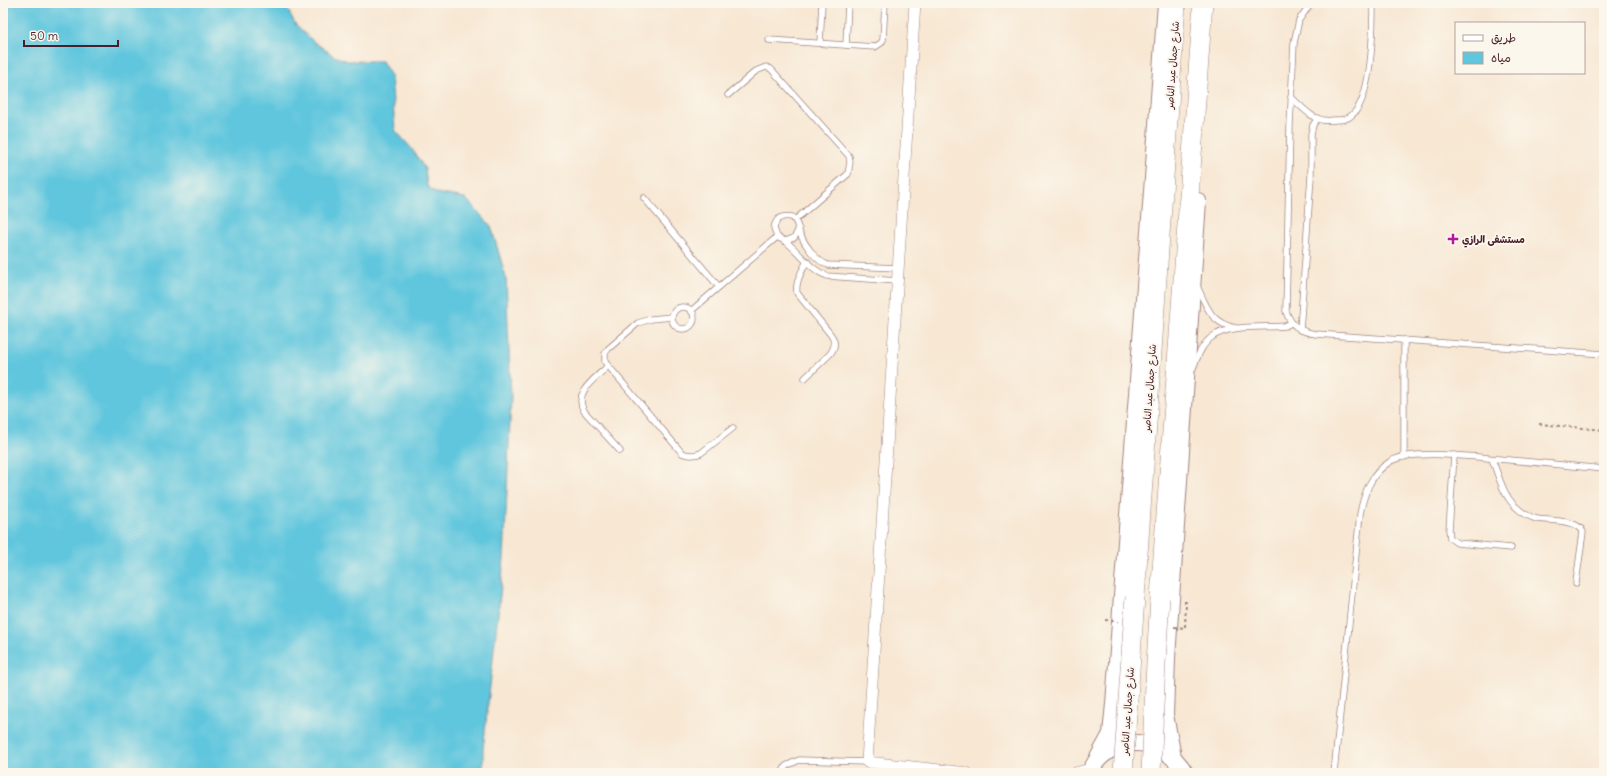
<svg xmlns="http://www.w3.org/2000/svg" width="1607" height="776" viewBox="0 0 1607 776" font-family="Delius,'Playpen Sans Arabic',sans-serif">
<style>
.water{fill:#60c6dd;stroke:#557284}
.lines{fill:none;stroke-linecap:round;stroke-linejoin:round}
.service-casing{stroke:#a0837f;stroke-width:7}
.minor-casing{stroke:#a0837f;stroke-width:12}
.secondary-casing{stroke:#a0837f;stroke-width:18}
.trunk-casing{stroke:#a0837f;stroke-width:20}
.path{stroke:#a0837f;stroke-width:2;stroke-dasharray:3 3;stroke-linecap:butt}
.service{stroke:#fff;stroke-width:5.5}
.minor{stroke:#fff;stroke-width:11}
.secondary{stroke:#fff;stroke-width:16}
.trunk{stroke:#fff;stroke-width:19}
.trunk-bridge-casing{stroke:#a0837f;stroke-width:20;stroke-linecap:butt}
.path-bridge{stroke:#a0837f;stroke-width:2;stroke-dasharray:3 3;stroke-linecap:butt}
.trunk-bridge{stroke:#fff;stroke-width:19}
.poi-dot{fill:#b5179e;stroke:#fbf7ec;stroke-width:1.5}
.labels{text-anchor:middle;stroke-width:4;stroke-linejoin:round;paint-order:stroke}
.street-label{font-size:10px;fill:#4a1f2b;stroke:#fbf7ec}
.poi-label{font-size:10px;font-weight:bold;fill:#4a1f2b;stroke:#fbf7ec;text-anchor:start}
</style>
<rect width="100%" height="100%" fill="#fbf7ec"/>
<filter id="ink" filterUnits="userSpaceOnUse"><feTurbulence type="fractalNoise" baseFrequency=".025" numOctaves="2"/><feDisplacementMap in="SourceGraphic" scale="8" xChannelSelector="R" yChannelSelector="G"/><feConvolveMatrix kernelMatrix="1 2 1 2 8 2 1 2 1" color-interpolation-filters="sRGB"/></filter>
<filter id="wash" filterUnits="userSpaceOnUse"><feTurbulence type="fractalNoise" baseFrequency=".012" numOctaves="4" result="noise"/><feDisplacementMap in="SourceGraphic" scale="16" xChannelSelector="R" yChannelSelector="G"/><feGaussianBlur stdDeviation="0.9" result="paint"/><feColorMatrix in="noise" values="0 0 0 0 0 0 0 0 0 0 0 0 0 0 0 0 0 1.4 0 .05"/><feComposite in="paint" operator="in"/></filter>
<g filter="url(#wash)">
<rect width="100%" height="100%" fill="#f7e7d3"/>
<path class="water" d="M3 3H284L296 25 314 42 334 56 348 61H382L391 76 395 130 412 149 425 169 427 186 436 193 465 198 491 226 506 278 511 397 504 559 483 749V773H3Z"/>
</g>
<g filter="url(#ink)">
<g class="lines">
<defs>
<g id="service">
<path d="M1311 3 1299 20 1294 43 1290 125 1286 311C1290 326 1301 332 1316 334L1604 354"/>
<path d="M769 40 875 47 881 43 883 40 885 3"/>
<path d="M820 43 822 3"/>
<path d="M846 45 848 3"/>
<path d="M728 95 756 71 766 67 771 69 849 156 850 162 848 174 795 220"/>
<path d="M1291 97C1298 104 1306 112 1314 117 1321 121 1328 121 1335 120 1341 120 1347 120 1352 115 1372 98 1373 29 1373 3"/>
<path d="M644 198 719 287"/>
<path d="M799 229 794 238 785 241 777 237 774 228C776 218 782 215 792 217 798 222 797 227 800 234 805 245 816 261 828 265L898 268"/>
<path d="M785 241C800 252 810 270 827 276L898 281"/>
<path d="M1197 286C1207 307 1210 323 1236 328"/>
<circle cx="683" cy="318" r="11"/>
<path d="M691 311 777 237"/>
<path d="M672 317 651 319 638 323 608 349 605 353V362L682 453C689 456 694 456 701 453L733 428"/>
<path d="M1300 330 1311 177V134L1313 125 1318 118"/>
<path d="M608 366C595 379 573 392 584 411L620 451"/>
<path d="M1193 368C1197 358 1202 344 1212 337 1229 324 1264 328 1285 326L1291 323"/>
<path d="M805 378 830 354C835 348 836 342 831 335L797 293C795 282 802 271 807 261"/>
<path d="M1454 455 1449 530 1450 538 1457 543 1511 548"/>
<path d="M1404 457V340"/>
<path d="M1492 459C1498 474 1503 495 1515 506 1521 512 1529 517 1537 519 1549 521 1578 519 1583 532L1576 583"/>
<path d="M782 773 786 766 799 760 867 762"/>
<path d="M1334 773 1360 514C1364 493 1371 473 1391 461 1413 448 1483 458 1510 460 1541 463 1573 466 1604 469"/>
</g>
<g id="minor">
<path d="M915 3 867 762 967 773"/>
<path d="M1075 773 1091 769"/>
</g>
<g id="secondary">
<path d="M1173 757 1165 715 1167 658 1198 201"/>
<path d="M1095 763 1111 734 1114 704 1166 3"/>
<path d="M1089 773C1110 732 1163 734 1185 773"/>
</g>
<g id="trunk">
<path d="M1135 597 1176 3"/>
<path d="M1160 598 1203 3"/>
</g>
</defs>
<use href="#service" class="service-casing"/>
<use href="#minor" class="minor-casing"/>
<use href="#secondary" class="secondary-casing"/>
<use href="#trunk" class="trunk-casing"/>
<g class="path">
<path d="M1539 424 1604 430"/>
<path d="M1184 602H1186L1185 628"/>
</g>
<use href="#service" class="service"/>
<use href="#minor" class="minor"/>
<use href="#secondary" class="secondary"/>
<use href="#trunk" class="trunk"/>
<defs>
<g id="trunk-bridge">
<path d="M1123 773 1135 597"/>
<path d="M1151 773 1156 663 1160 598"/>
</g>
</defs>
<use href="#trunk-bridge" class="trunk-bridge-casing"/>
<g class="path-bridge">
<path d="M1105 620 1118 621"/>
<path d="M1174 627 1185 628"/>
</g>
<use href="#trunk-bridge" class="trunk-bridge"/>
</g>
</g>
<path class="poi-dot" d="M1451 233h4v4h4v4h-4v4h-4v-4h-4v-4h4z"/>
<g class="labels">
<g class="street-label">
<text transform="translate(1172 65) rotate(-86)" y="4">شارع جمال عبد الناصر</text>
<text transform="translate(1149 388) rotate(-86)" y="4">شارع جمال عبد الناصر</text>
<text transform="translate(1127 711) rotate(-86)" y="4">شارع جمال عبد الناصر</text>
</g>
<g class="poi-label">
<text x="1462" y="243">مستشفى الرازي</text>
</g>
</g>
<rect width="1607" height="776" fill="none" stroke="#fbf7ec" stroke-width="16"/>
<rect x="1455" y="22" width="130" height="52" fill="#fbf7ec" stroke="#b4a19f"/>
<rect x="1463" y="35" width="20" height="6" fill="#ffffff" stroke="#b4a19f"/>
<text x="1491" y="42" font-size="12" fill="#4a1f2b">طريق</text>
<rect x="1463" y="52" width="20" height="12" fill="#60c6dd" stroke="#b4a19f"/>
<text x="1491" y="62" font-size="12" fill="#4a1f2b">مياه</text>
<path d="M24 40v6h94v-6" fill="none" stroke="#4a1f2b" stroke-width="2"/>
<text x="30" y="40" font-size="12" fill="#4a1f2b" stroke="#fbf7ec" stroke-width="3" paint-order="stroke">50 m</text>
</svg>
